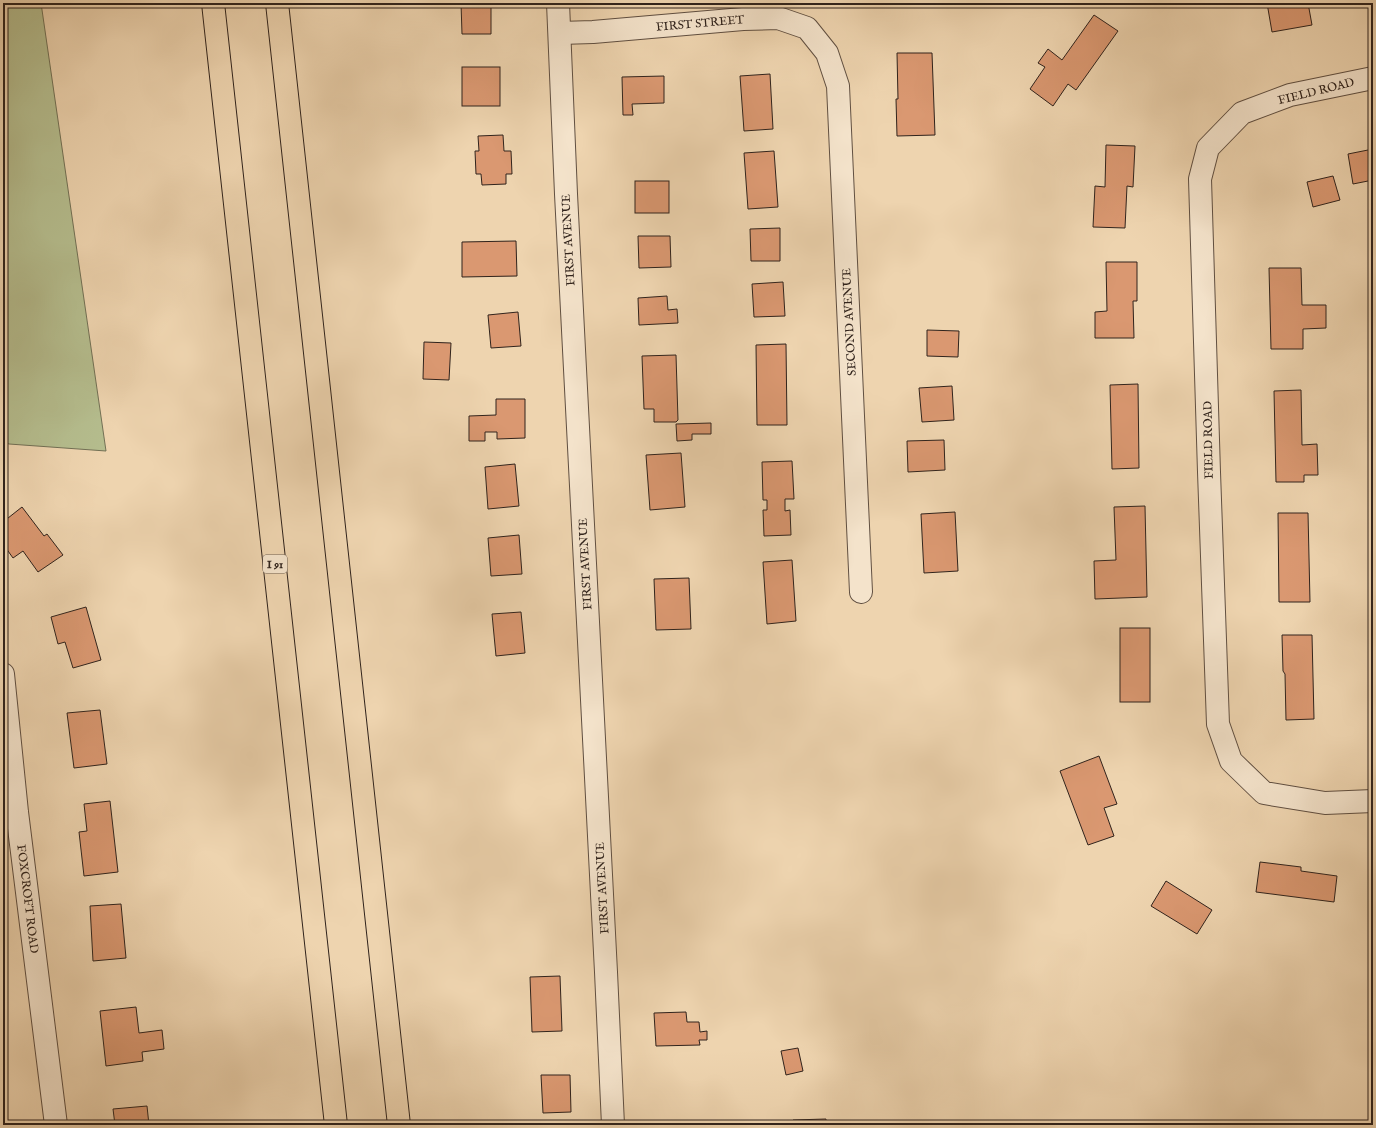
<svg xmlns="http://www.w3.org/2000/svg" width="1376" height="1128" viewBox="0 0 1376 1128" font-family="'IM FELL English',serif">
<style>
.green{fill:#b5bd8e;stroke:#727055}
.building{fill:#da9871;stroke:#30231c}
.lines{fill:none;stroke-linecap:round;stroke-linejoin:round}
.minor-casing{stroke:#604f41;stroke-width:24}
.motorway-casing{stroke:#30231c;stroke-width:24}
.minor{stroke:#f4e3cb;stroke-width:22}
.motorway{stroke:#eed4af;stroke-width:22}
.labels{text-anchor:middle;stroke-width:4;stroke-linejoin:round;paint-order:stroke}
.shield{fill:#f4e3cb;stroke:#6b5d50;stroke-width:1}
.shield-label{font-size:11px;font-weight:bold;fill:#30231c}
.street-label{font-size:12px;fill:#30231c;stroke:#f4e3cb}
</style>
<rect width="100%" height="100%" fill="#eed4af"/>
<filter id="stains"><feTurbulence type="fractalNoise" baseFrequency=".005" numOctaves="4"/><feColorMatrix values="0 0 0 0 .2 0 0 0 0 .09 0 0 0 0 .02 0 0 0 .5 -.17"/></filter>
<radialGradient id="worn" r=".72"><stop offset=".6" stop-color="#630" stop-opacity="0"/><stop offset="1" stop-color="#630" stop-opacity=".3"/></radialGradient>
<path class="green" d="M3 3H41L106 451 9 444 3 442Z"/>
<g class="building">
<path d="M461 3H491V34H462Z"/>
<path d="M1267 3H1308L1312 25 1272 32Z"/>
<path d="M1094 15 1118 31 1076 90 1068 84 1053 106 1030 89 1045 67 1038 63 1048 49 1062 60Z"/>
<path d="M897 53H932L935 135 897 136 896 99H898Z"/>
<rect x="462" y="67" width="38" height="39"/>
<path d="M770 74 773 129 744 131 740 76Z"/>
<path d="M664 76V103L632 104 633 115H623L622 77Z"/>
<path d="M503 135 504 151H511L512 174H506V184L482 185 481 174H476L475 151H479L478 136Z"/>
<path d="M1106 145 1135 146 1133 187 1127 186 1125 228 1093 227 1095 186 1105 187Z"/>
<path d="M1373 149V180L1353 184 1348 154Z"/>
<path d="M774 151 778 207 748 209 744 153Z"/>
<path d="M1333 176 1340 200 1313 207 1307 182Z"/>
<rect x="635" y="181" width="34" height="32"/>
<path d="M780 228V261H751L750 229Z"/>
<path d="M638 236H670L671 267 639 268Z"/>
<path d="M516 241 517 276 462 277V242Z"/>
<path d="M1106 262H1137V301H1133L1134 338H1095V312L1107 311Z"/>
<path d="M1269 268H1301L1302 305H1326V328L1303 329V349H1271Z"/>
<path d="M783 282 785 316 754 317 752 284Z"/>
<path d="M667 296 668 310 677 309 678 323 639 325 638 298Z"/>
<path d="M518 312 521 346 491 348 488 315Z"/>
<path d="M927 330 959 331 958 357 927 356Z"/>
<path d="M424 342 451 343 449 380 423 379Z"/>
<path d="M786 344 787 425H757L756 345Z"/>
<path d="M676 355 678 420 676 422H654V409H644L642 356Z"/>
<path d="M1138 384 1139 468 1112 469 1110 385Z"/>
<path d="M952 386 954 420 922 422 919 388Z"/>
<path d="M1301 390 1302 445 1317 444 1318 475H1304V482H1276L1274 391Z"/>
<path d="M496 399H525V438L497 439V432H485V441H469V416L496 415Z"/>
<path d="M711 423V434H692V440L677 441 676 424Z"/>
<path d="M944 440 945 470 908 472 907 441Z"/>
<path d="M681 453 685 507 650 510 646 455Z"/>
<path d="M792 461 794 499H785V511L790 510 791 535 764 536 763 510H767V500H763L762 462Z"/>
<path d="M515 464 519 506 488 509 485 467Z"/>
<path d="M1145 506 1147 597 1095 599 1094 561 1116 560 1114 507Z"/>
<path d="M22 507 44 536 47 534 63 555 38 572 23 551 13 558 3 544V522Z"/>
<path d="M955 512 958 571 924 573 921 514Z"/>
<path d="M1278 513H1308L1310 602H1279Z"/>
<path d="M519 535 522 574 491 576 488 538Z"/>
<path d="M792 560 796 621 767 624 763 562Z"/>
<path d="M689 578 691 629 656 630 654 579Z"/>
<path d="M86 607 101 660 73 668 65 642 58 644 51 617Z"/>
<path d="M521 612 525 653 496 656 492 614Z"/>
<rect x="1120" y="628" width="30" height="74"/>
<path d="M1282 635H1312L1314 719 1286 720 1285 674 1283 671Z"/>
<path d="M100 710 107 764 74 768 67 713Z"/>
<path d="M1099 756 1117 804 1104 808 1114 836 1088 845 1060 771Z"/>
<path d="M110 801 118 872 84 876 79 832 87 831 84 804Z"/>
<path d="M1260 862 1301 867V871L1337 876 1334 902 1256 892Z"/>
<rect x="1371" y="865" width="2" height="32"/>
<path d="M1166 881 1212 910 1197 934 1151 906Z"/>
<path d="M121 904 126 958 93 961 90 906Z"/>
<path d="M560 976 562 1031 532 1032 530 977Z"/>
<path d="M136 1007 139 1033 162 1030 164 1049 142 1052 143 1061 106 1066 100 1011Z"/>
<path d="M686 1012 687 1022H699L700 1032 707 1031V1040H699L700 1045 656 1046 654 1013Z"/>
<path d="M798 1048 803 1071 786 1075 781 1051Z"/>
<path d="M541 1075H570L571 1112 543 1113Z"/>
<path d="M147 1106 149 1125H115L113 1109Z"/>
<path d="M826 1119V1125H793V1120Z"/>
</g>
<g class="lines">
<defs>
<g id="minor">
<path d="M558 3 566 194 606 972 613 1125"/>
<path d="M560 33 593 32 743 19 778 18 807 28 827 53 838 86 861 592"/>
<path d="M1373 78 1290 95 1242 113 1208 148 1200 179 1209 472 1218 724 1231 761 1264 793 1325 803 1373 801"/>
<path d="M3 674 17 812 56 1125"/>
</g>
<g id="motorway">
<path d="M213 3 336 1125"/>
<path d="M277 3 399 1125"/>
</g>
</defs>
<use href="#minor" class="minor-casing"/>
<use href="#motorway" class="motorway-casing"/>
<use href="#minor" class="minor"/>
<use href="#motorway" class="motorway"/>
</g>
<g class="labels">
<rect class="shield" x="263" y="555" width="24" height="18" rx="3"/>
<g class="shield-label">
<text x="275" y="568">I 91</text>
</g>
<g class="street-label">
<text transform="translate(700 23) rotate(-5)" y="4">FIRST STREET</text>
<text transform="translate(1316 91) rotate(-14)" y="4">FIELD ROAD</text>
<text transform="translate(568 240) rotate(-93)" y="4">FIRST AVENUE</text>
<text transform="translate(849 322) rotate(-93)" y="4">SECOND AVENUE</text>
<text transform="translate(1208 440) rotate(-91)" y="4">FIELD ROAD</text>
<text transform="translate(585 564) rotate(-93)" y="4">FIRST AVENUE</text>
<text transform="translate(602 888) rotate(-93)" y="4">FIRST AVENUE</text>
<text transform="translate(28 899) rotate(83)" y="4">FOXCROFT ROAD</text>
</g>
</g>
<rect width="1376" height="1128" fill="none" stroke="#eed4af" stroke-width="16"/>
<rect x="4" y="4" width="1368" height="1120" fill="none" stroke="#30231c" stroke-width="2"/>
<rect x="8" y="8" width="1360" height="1112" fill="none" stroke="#30231c"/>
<rect width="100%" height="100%" filter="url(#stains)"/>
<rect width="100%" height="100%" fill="url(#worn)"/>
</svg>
